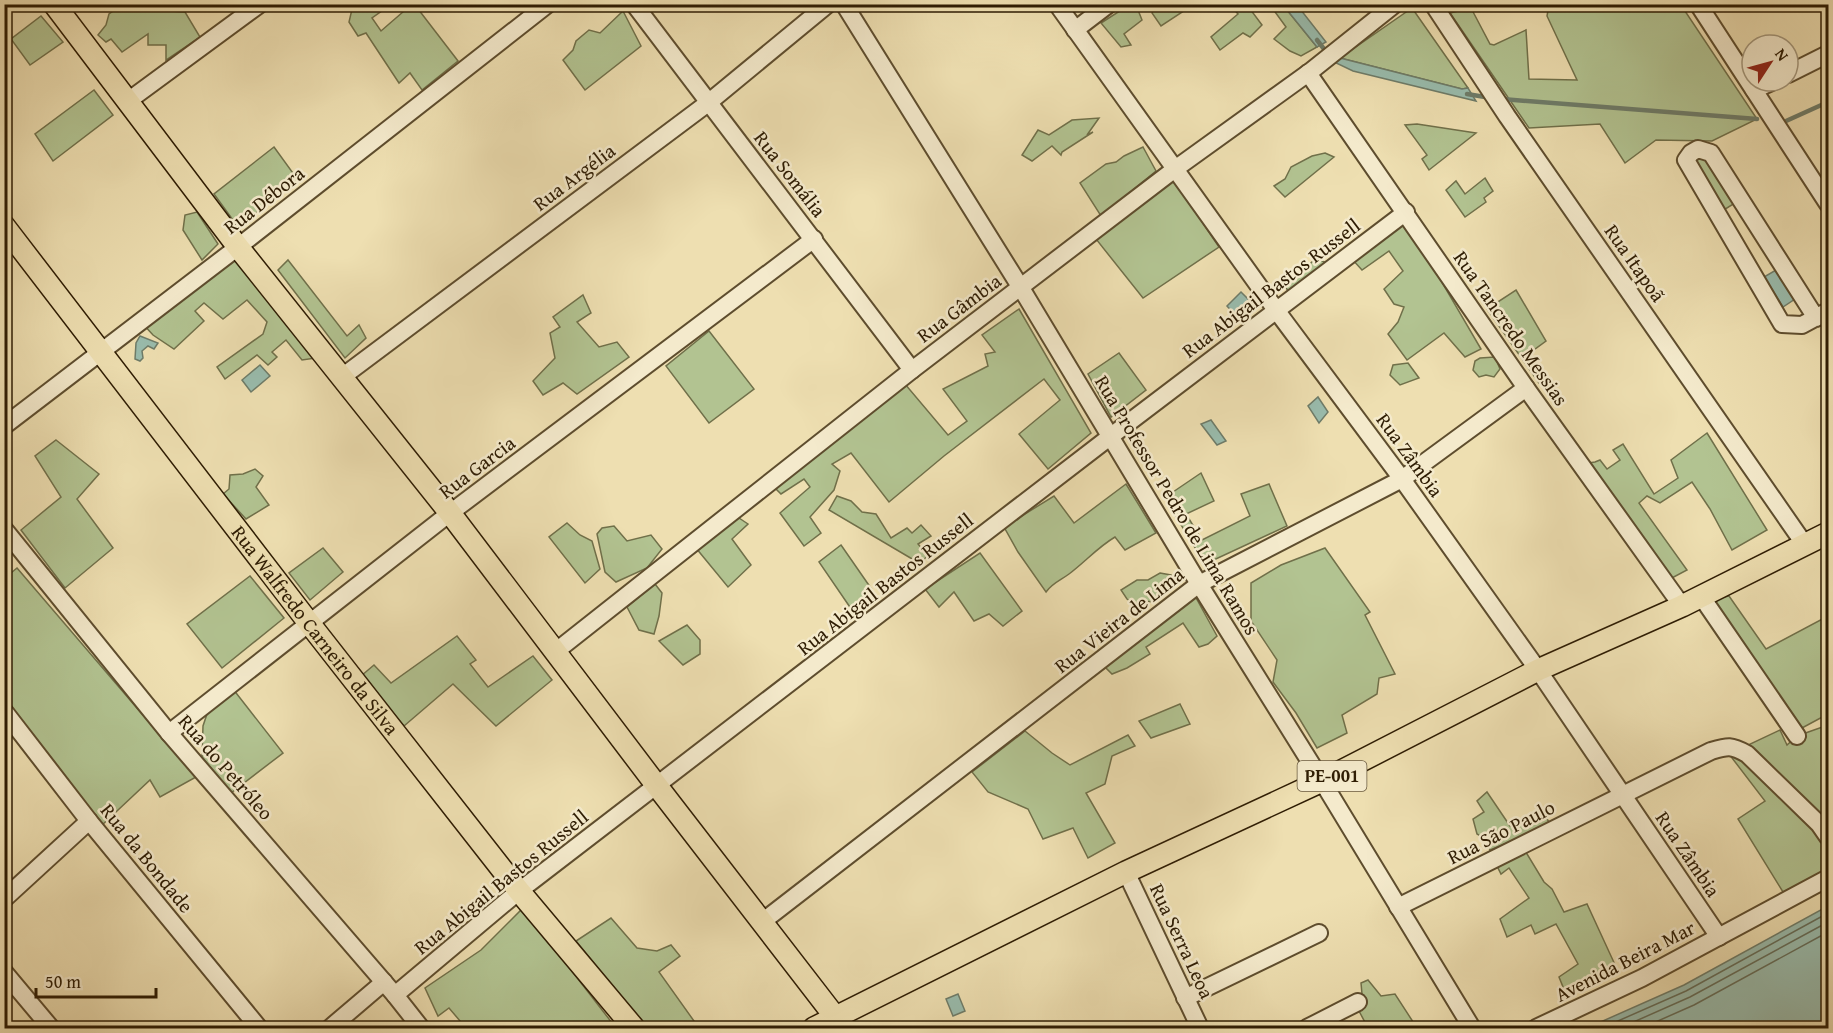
<svg xmlns="http://www.w3.org/2000/svg" width="1833" height="1033" viewBox="0 0 1833 1033" font-family="'Gentium Book Plus',serif">
<style>
.green{fill:#b2c391;stroke:#70704a;stroke-width:1.5}
.water{fill:#99bcad;stroke:#6e7c69;stroke-width:1.5}
.lines{fill:none;stroke-linecap:round;stroke-linejoin:round}
.shore{stroke:#646c58;stroke-width:1.5}
.stream{stroke:#6e7c69;stroke-width:4.5}
.minor-casing{stroke:#5e4d2e;stroke-width:20}
.major-casing{stroke:#2e1c03;stroke-width:24}
.minor{stroke:#f4eacc;stroke-width:16}
.major{stroke:#eedfb1;stroke-width:21}
.labels{text-anchor:middle;stroke-width:5;stroke-linejoin:round;paint-order:stroke}
.shield{fill:#f4eacc;stroke:#695a3f;stroke-width:1.5}
.shield-label{font-size:18px;font-weight:bold;fill:#2e1c03}
.street-label{font-size:20px;fill:#2e1c03;stroke:#f4eacc}
</style>
<rect width="100%" height="100%" fill="#eedfb1"/>
<filter id="stains"><feTurbulence type="fractalNoise" baseFrequency=".00333" numOctaves="4"/><feColorMatrix values="0 0 0 0 .2 0 0 0 0 .09 0 0 0 0 .02 0 0 0 .5 -.17"/></filter>
<radialGradient id="worn" r=".72"><stop offset=".6" stop-color="#630" stop-opacity="0"/><stop offset="1" stop-color="#630" stop-opacity=".3"/></radialGradient>
<g class="green">
<path d="M166 4 170 11 185 12 200 37 166 60V45H148V34L122 52 111 39 106 42 98 35 106 25 109 14 122 5Z"/>
<path d="M353 5H381L386 8 372 18 381 31 411 5H415L458 61 422 90 410 73 399 83 366 33 358 36 349 22Z"/>
<path d="M1129 5H1136L1142 20 1124 34 1131 45 1121 47 1101 23Z"/>
<path d="M1156 5V4L1193 5 1161 26 1152 13Z"/>
<path d="M1230 5H1256L1250 9 1262 25 1250 37 1243 33 1220 50 1211 37 1238 14Z"/>
<path d="M1270 5H1283L1317 47 1301 56 1290 51 1274 39 1286 27Z"/>
<path d="M1549 5H1681L1757 119 1712 141 1656 140 1625 163 1600 124 1529 128 1450 13 1471 8 1490 44 1494 45 1526 30 1529 79 1577 80 1547 16Z"/>
<path d="M1412 8 1468 88 1462 89 1340 58Z"/>
<path d="M623 11 641 46 585 90 563 60 573 50 576 41 589 30 600 33Z"/>
<path d="M41 16 63 42 30 65 11 39Z"/>
<path d="M94 90 113 115 53 161 35 134Z"/>
<path d="M1099 118 1087 135 1093 132 1062 152 1061 155 1052 146 1032 161 1022 155 1038 130 1049 135 1072 120Z"/>
<path d="M1417 124 1476 133 1429 170 1422 159 1427 155 1405 125Z"/>
<path d="M274 147 298 180 238 227 214 194Z"/>
<path d="M1143 147 1156 171 1101 216 1080 183 1106 164 1116 162 1124 156Z"/>
<path d="M1325 153 1334 157 1285 197 1274 186 1285 179 1291 167 1312 156Z"/>
<path d="M1705 154 1735 203 1719 213 1689 164Z"/>
<path d="M1485 178 1493 191 1484 198 1486 202 1465 217 1446 190 1456 181 1465 194Z"/>
<path d="M1174 180 1219 247 1143 298 1096 239Z"/>
<path d="M197 212 218 244 202 260 183 230 185 215Z"/>
<path d="M1402 224 1412 231 1481 349 1465 357 1444 333 1407 360 1388 334 1398 322 1404 307 1394 304 1384 289 1403 271 1389 251 1362 270 1351 258Z"/>
<path d="M236 255 316 358 302 360 286 340 272 352 277 357 268 365 257 355 225 379 217 367 263 334 267 322 247 300 223 319 204 303 195 311 204 321 174 349 153 335 143 324Z"/>
<path d="M1317 258 1326 263 1291 295 1284 285Z"/>
<path d="M288 260 347 336 359 325 366 338 345 358 278 270Z"/>
<path d="M1516 290 1546 341 1527 355 1544 380 1539 383 1487 309Z"/>
<path d="M583 295 591 313 577 322 599 347 617 342 629 357 577 394 563 383 543 395 533 381 555 358 550 333 560 327 553 317Z"/>
<path d="M1019 309 1091 433 1048 469 1019 434 1060 400 1044 379 944 456 889 502 851 453 832 464 840 471 834 490 810 517 821 533 804 546 780 513 810 487 804 479 781 494 775 488 905 384 948 435 967 421 943 389 988 366 985 354 995 352 982 335Z"/>
<path d="M709 331 754 389 709 423 666 366Z"/>
<path d="M1119 353 1146 390 1111 417 1088 374Z"/>
<path d="M1495 357 1500 369 1494 377 1486 375 1479 377 1473 370 1475 361 1480 358Z"/>
<path d="M1408 363 1419 378 1400 385 1390 375 1393 365Z"/>
<path d="M1707 433 1767 530 1732 550 1710 509 1692 482 1660 503 1647 496 1639 503 1687 570 1670 579 1588 463 1595 462 1600 460 1607 469 1620 460 1613 450 1623 444 1654 494 1678 478 1671 460Z"/>
<path d="M56 440 99 474 77 499 113 548 65 588 21 530 61 497 35 456Z"/>
<path d="M255 469 263 476 256 487 269 505 246 519 223 494 229 489 230 475 243 474Z"/>
<path d="M1201 473 1214 501 1186 514 1202 540 1250 516 1241 494 1269 484 1287 526 1205 564 1172 510 1177 507 1173 492Z"/>
<path d="M1126 484 1156 533 1125 550 1115 537C1098 547 1085 562 1069 574 1061 580 1052 583 1046 592L1018 552 1004 527 1054 496 1074 523Z"/>
<path d="M837 496 851 501 862 512 876 514 891 538 907 528 912 533 921 525 931 536 918 544 928 556 919 563 829 510Z"/>
<path d="M736 516 748 524 732 539 751 565 728 587 696 548Z"/>
<path d="M567 523 580 535 592 541 600 569 585 583 549 537Z"/>
<path d="M614 526 627 541 651 535 662 549 647 568 616 582 605 572 597 534 602 528Z"/>
<path d="M841 545 875 594 854 613 819 562Z"/>
<path d="M323 548 343 572 310 600 289 573Z"/>
<path d="M1325 548 1370 612 1365 615 1395 674 1379 678 1377 694 1342 715 1347 733 1317 748 1296 713 1273 682 1277 660 1251 621V583L1281 565Z"/>
<path d="M980 553 1022 611 1003 626 989 614 974 621 954 592 939 607 925 589Z"/>
<path d="M17 568 196 777 160 797 150 780 100 827 5 702V578Z"/>
<path d="M1160 573 1171 575 1178 583 1153 602 1144 601 1134 604 1127 599 1121 590 1137 580H1148Z"/>
<path d="M250 576 284 618 222 668 187 624Z"/>
<path d="M655 584 662 593 659 616 654 634 639 630 627 607Z"/>
<path d="M1195 596 1217 636 1208 644 1199 647 1183 623 1146 647 1150 654 1127 668 1112 674 1104 666Z"/>
<path d="M1729 596 1766 649 1828 616V714L1802 728 1709 600Z"/>
<path d="M687 625 700 640V654L683 665 659 641Z"/>
<path d="M457 636 476 660 470 664 488 687 533 656 552 680 496 726 453 684 404 726 361 676 374 665 391 683Z"/>
<path d="M233 689 283 753 231 793 202 757 203 726 209 708Z"/>
<path d="M1180 704 1190 724 1151 738 1139 721Z"/>
<path d="M1828 725V866L1816 876 1783 892 1738 819 1765 801 1729 754 1780 730 1787 745 1797 736Z"/>
<path d="M1025 731 1052 753 1070 765 1128 735 1135 746 1112 756 1105 784 1086 793 1115 843 1088 858 1073 828 1043 839 1028 809 988 792 972 772Z"/>
<path d="M1487 792 1510 826 1543 813 1551 825 1490 850 1484 838 1477 834 1473 819 1484 812 1477 801Z"/>
<path d="M1524 849 1544 882 1552 889 1564 912 1587 904 1617 969 1563 993V987L1559 977 1578 964 1556 924 1535 934 1531 925 1507 937 1500 919 1529 898 1509 868 1501 874 1496 864Z"/>
<path d="M523 908 616 1028H466L449 1008 438 1016 425 988 481 950Z"/>
<path d="M611 918 637 948 657 951 671 945 680 956 659 972 699 1028H647L576 941Z"/>
<path d="M1368 980 1381 996 1395 994 1417 1028H1368L1359 1011 1362 994 1361 983Z"/>
</g>
<g class="water">
<path d="M1283 5H1297L1326 42 1317 47Z"/>
<path d="M1340 58 1462 89 1468 88 1476 101 1353 71 1334 62Z"/>
<path d="M1776 270 1795 299 1783 307 1764 277Z"/>
<path d="M1241 292 1251 302 1236 316 1227 306Z"/>
<path d="M140 336 158 343 154 349 148 346 142 351 143 358 140 361 135 359 136 343Z"/>
<path d="M260 365 270 376 251 392 242 380Z"/>
<path d="M1318 397 1328 412 1319 423 1308 406Z"/>
<path d="M1211 420 1226 441 1217 445 1201 424Z"/>
<path d="M1828 906V1028H1587L1684 985Z"/>
<path d="M958 994 965 1011 953 1016 946 999Z"/>
</g>
<g class="lines">
<g class="shore">
<path d="M1602 1028 1686 991 1828 913"/>
<path d="M1620 1028 1690 997 1828 922"/>
<path d="M1642 1028 1694 1005 1828 932"/>
</g>
<g class="stream">
<path d="M1317 40 1324 49 1330 53"/>
<path d="M1467 94 1491 98"/>
<path d="M1502 99 1757 119"/>
<path d="M1786 121 1828 102"/>
</g>
<defs>
<g id="minor">
<path d="M634 4 912 370"/>
<path d="M844 4 1021 288 1199 584 1322 781 1472 1028"/>
<path d="M1057 4 1276 310 1402 479 1538 670 1719 937"/>
<path d="M1433 4 1507 116 1805 545"/>
<path d="M1698 4 1828 204"/>
<path d="M1075 30 1109 4"/>
<path d="M1308 73 1526 388 1682 606"/>
<path d="M1788 74 1828 54"/>
<path d="M1754 90 1774 81"/>
<path d="M128 101 260 4"/>
<path d="M1816 318 1711 153 1698 149 1691 153 1686 160 1782 324 1802 325 1828 311"/>
<path d="M342 377 708 103 828 4"/>
<path d="M4 426 238 247 548 4"/>
<path d="M4 529 169 733 395 995 421 1028"/>
<path d="M1701 596 1797 736"/>
<path d="M555 652 912 370 1175 169 1311 71 1395 4"/>
<path d="M4 711 89 821 259 1028"/>
<path d="M169 733 450 513 814 239"/>
<path d="M1126 872 1200 1028"/>
<path d="M4 899 89 821"/>
<path d="M1398 907 1711 751C1728 746 1731 745 1747 754L1819 824 1828 837"/>
<path d="M762 922 1199 584 1402 479 1526 388"/>
<path d="M4 972 51 1028"/>
<path d="M395 995 519 891 1111 436 1406 212"/>
<path d="M1185 998 1319 933"/>
<path d="M330 1028 384 982"/>
<path d="M1307 1028 1358 1002"/>
<path d="M1536 1028 1642 978 1828 878"/>
</g>
<g id="major">
<path d="M54 4 238 247 450 513 657 786 836 1018"/>
<path id="s1" d="M4 226 309 623 519 891 634 1028"/>
<path d="M814 1028 1126 872 1322 781 1538 670 1682 606 1828 533"/>
</g>
</defs>
<use href="#minor" class="minor-casing"/>
<use href="#major" class="major-casing"/>
<use href="#minor" class="minor"/>
<use href="#major" class="major"/>
</g>
<g class="labels">
<rect class="shield" x="1297.5" y="761" width="69" height="30" rx="4.5"/>
<g class="shield-label">
<text x="1332" y="782">PE-001</text>
</g>
<g class="street-label">
<text transform="translate(790 174) rotate(52)" y="7">Rua Somália</text>
<text transform="translate(574 177) rotate(-37)" y="7">Rua Argélia</text>
<text transform="translate(264 200) rotate(-38)" y="7">Rua Débora</text>
<text transform="translate(1635 263) rotate(55)" y="7">Rua Itapoã</text>
<text transform="translate(1271 288) rotate(-37)" y="7">Rua Abigail Bastos Russell</text>
<text transform="translate(959 308) rotate(-37)" y="7">Rua Gâmbia</text>
<text transform="translate(1511 328) rotate(55)" y="7">Rua Tancredo Messias</text>
<text transform="translate(1410 455) rotate(54)" y="7">Rua Zâmbia</text>
<text transform="translate(477 467) rotate(-37)" y="7">Rua Garcia</text>
<text transform="translate(1177 505) rotate(59)" y="7">Rua Professor Pedro de Lima Ramos</text>
<text transform="translate(885 584) rotate(-38)" y="7">Rua Abigail Bastos Russell</text>
<text transform="translate(1119 620) rotate(-38)" y="7">Rua Vieira de Lima</text>
<text dy="7" stroke="none"><textPath href="#s1" startOffset="510">Rua Walfredo Carneiro da Silva</textPath></text>
<text transform="translate(226 767) rotate(49)" y="7">Rua do Petróleo</text>
<text transform="translate(1501 832) rotate(-27)" y="7">Rua São Paulo</text>
<text transform="translate(1688 854) rotate(56)" y="7">Rua Zâmbia</text>
<text transform="translate(147 858) rotate(51)" y="7">Rua da Bondade</text>
<text transform="translate(501 882) rotate(-39)" y="7">Rua Abigail Bastos Russell</text>
<text transform="translate(1182 941) rotate(65)" y="7">Rua Serra Leoa</text>
<text transform="translate(1625 961) rotate(-27)" y="7">Avenida Beira Mar</text>
</g>
</g>
<rect width="1833" height="1033" fill="none" stroke="#eedfb1" stroke-width="24"/>
<rect x="6" y="6" width="1821" height="1021" fill="none" stroke="#2e1c03" stroke-width="3"/>
<rect x="12" y="12" width="1809" height="1009" fill="none" stroke="#2e1c03" stroke-width="1.5"/>
<g transform="translate(1770 63) rotate(54)"><circle r="28" fill="#f4eacc" stroke="#a5987c" stroke-width="1.5"/>
<path d="M0-4.5L10 22L0 15L-10 22Z" fill="#8f2418"/>
<text y="-9" font-size="16" font-weight="bold" text-anchor="middle" fill="#2e1c03">N</text>
</g>
<path d="M36 988v9h120v-9" fill="none" stroke="#2e1c03" stroke-width="3"/>
<text x="45" y="988" font-size="18" fill="#2e1c03" stroke="#f4eacc" stroke-width="4.5" paint-order="stroke">50 m</text>
<rect width="100%" height="100%" filter="url(#stains)"/>
<rect width="100%" height="100%" fill="url(#worn)"/>
</svg>
